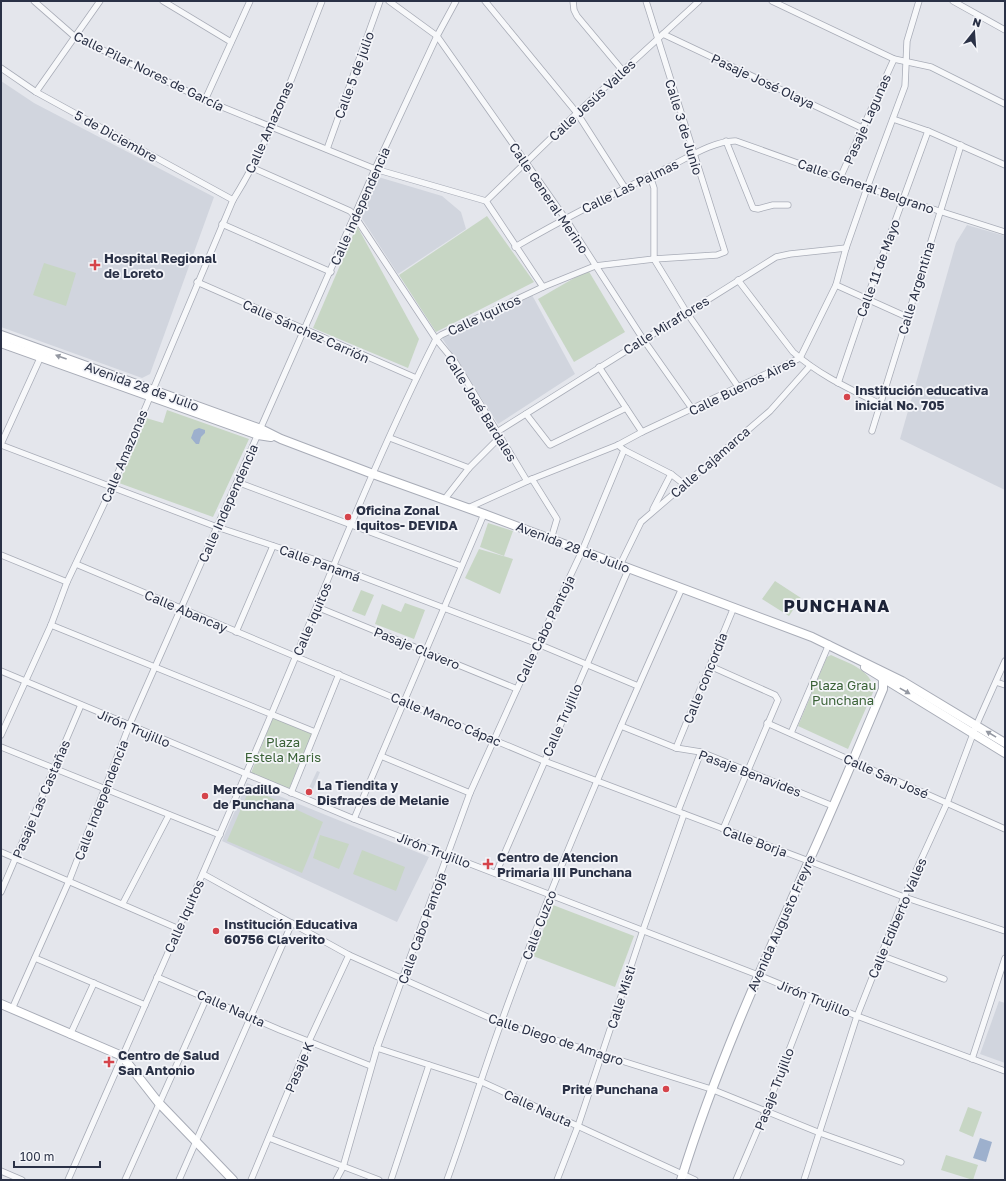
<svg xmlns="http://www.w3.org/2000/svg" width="1006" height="1181" viewBox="0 0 1006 1181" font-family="'Golos Text',sans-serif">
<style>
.built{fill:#d1d5de}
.green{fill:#c7d6c4}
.water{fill:#9db0cd}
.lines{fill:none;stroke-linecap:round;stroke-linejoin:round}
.minor-casing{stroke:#a8acb7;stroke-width:7}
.secondary-casing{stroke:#a8acb7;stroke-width:10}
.minor{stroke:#f7f8fa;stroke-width:5.5}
.secondary{stroke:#fff;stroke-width:8}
.oneway{fill:#9498a2}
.poi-dot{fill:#d5444b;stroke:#f4f5f9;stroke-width:1.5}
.labels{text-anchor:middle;stroke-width:3.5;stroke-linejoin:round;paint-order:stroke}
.street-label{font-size:13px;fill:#2a3146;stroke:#f4f5f9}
.poi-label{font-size:13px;font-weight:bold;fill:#2a3146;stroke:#f4f5f9;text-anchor:start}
.park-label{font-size:13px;fill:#3a6237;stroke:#f4f5f9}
.district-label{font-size:17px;font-weight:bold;letter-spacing:1px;fill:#1c2237;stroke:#f4f5f9}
</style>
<rect width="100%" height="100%" fill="#e4e6ec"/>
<g class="built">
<path d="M1 81 34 103 214 197 150 374 142 378 1 327Z"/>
<path d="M375 176 442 196 461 212 466 229 398 274 357 211Z"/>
<path d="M967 225 1005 236V490L900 439 956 243Z"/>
<path d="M532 295 575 374 498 424 442 338 445 334Z"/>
<path d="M317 771 320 772 311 794 307 792Z"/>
<path d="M247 783 429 857 397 922 222 841Z"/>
<path d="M999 1001 1005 1003V1063L980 1054Z"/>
</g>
<g class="green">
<path d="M487 216 534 282 436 332 399 275Z"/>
<path d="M357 226 419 339 408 368 313 328Z"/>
<path d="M44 263 76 273 66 306 33 295Z"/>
<path d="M588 270 625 332 574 362 538 299Z"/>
<path d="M167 410 249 439 213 517 119 483 146 418 163 423Z"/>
<path d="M488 523 513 531 504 556 480 547Z"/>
<path d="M479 549 513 559 500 594 465 578Z"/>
<path d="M775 581 801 598 789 616 762 599Z"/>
<path d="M361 590 374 595 365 616 352 611Z"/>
<path d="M405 603 425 610 414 639 375 624 382 604 401 612Z"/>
<path d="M831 655C848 663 871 669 874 690L848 749 798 726 827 657Z"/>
<path d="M274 715 314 729 289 789 251 773Z"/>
<path d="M250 788 323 822 302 873 227 841Z"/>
<path d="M320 835 349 844 339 869 313 858Z"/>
<path d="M362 850 405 867 396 891 353 874Z"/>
<path d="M553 905 634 936 615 987 533 956Z"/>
<path d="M968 1107 982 1112 973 1137 959 1131Z"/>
<path d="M946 1155 978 1165 973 1180 941 1170Z"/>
</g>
<g class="water">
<path d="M199 428 205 430V433L201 437 199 444H196L191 438 194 430Z"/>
<path d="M980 1138 992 1142 986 1162 973 1158Z"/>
</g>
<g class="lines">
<defs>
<g id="minor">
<path d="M34 1 74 36 205 100 375 169 486 201 543 287"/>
<path d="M163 1 231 42"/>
<path d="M389 1 437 36 565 218 643 339 693 410"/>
<path d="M485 1 577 113 625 188"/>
<path d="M573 1 574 10 577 16 623 71"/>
<path d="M772 1 894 59 931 67 1005 104"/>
<path d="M953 1 1005 30"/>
<path d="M663 34 862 128"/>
<path d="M1 68 36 92 233 200"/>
<path d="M36 92 100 1"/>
<path d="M205 100 250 1"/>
<path d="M893 119 928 131 1005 165"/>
<path d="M726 141 753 208 758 209 773 205H788"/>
<path d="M327 149 380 1"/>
<path d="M253 168 350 211 354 215 436 339 455 362 527 481"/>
<path d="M650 176 654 188V259L687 313 739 388"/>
<path d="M840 178 894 59"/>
<path d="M486 201 577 113 699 1"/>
<path d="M222 224 331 272"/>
<path d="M515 247C565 218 616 192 669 167 687 158 715 140 736 141L867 188 1005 232"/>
<path d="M738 280 793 352C819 375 850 389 880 404"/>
<path d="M197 282 416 378"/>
<path d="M836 285 907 317"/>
<path d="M599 367 642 432"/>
<path d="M838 383 867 298 928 131"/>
<path d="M526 414 550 445 626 408"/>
<path d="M872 431 961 145"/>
<path d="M497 432 776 257 790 254 846 248"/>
<path d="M390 438 469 468"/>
<path d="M1 444 42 354"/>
<path d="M1 445 217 527 334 566 538 644 638 686"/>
<path d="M624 450 671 474 685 485"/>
<path d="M532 479 557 519 551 539"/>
<path d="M237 482 461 566"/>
<path d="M444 500 469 468 500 437"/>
<path d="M468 508 532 479 618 445 642 432 800 358 836 285 846 248 867 188 905 86 907 41 919 1"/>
<path d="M653 509 671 474"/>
<path d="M1 555 67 582"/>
<path d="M76 564 544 761 904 897 1005 931"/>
<path d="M620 565 641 522 770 411 810 366"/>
<path d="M317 607 517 689"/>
<path d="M51 625 315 732"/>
<path d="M236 632 273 546"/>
<path d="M710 666 775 695 778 700 723 829"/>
<path d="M1 671 354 819 758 975 857 1016 1005 1071"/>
<path d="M996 682 1005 685"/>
<path d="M767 723 1005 829"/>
<path d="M621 726 676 748 701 752 833 806"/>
<path d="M791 733 829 644"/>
<path d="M1 735 51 625 67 582 112 487 233 200C272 138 295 69 322 1"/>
<path d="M1 747 220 835"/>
<path d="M676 748 734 607"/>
<path d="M381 756 470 793"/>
<path d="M291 793 339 674"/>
<path d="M678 811 701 752"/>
<path d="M354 819 484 514"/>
<path d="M1 852 179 929"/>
<path d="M496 873 629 568"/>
<path d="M203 874 349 955 501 1023 711 1089 820 1133 901 1162"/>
<path d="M1 892 81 705"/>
<path d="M123 903 169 815"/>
<path d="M880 955 944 979"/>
<path d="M35 958 145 1005"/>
<path d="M157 977 280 1030 371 1066"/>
<path d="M12 1009 69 881 129 726 375 169 437 36 456 1"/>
<path d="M70 1035 94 983"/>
<path d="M377 1048 482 1082 695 1180"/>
<path d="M972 1059 1005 958"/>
<path d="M269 1138 379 1180"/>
<path d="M1 1171 22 1180"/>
<path d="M68 1180C136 1025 205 871 271 715 325 589 374 461 436 339L441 335 543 287 595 266 654 259 717 255 725 252 646 1"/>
<path d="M125 1180 207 997"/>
<path d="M179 1180 292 923"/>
<path d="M251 1180 309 1041 349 955"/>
<path d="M336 1180 343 1167 377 1048 470 793 517 689 582 551 624 450 618 445"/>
<path d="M391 1180 429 1065"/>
<path d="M447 1180C466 1128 482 1075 501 1023 554 875 618 731 682 588"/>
<path d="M557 1180 578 1126 643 930 684 814"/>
<path d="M736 1180 766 1110 810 996"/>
<path d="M804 1180 857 1016 904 897 947 803 976 726 1005 661"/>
</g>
<g id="secondary">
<path d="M1 335 261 429 281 439 373 474 484 514 812 637 902 681 1005 743"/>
<path d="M1 343 258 435 271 437"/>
<path d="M865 667 1005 753"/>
<path d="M1 1004 122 1056 158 1102 233 1180"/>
<path d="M681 1180C715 1070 762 966 809 861 835 804 859 746 883 689V680L878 670"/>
</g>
</defs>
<use href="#minor" class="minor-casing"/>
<use href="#secondary" class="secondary-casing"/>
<use href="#minor" class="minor"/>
<use href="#secondary" class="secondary"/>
</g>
<defs><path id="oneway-solid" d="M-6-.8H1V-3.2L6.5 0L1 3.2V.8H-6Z"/></defs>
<g class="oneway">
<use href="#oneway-solid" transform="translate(61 357) rotate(-160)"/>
<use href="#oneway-solid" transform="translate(905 691) rotate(29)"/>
<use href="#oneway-solid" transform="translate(991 734) rotate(-149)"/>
</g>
<g class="poi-dot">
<path d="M93 259h4v4h4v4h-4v4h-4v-4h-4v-4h4z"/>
<circle cx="847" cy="397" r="4"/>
<circle cx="348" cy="517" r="4"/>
<circle cx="309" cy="792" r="4"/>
<circle cx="205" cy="796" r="4"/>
<path d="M486 858h4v4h4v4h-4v4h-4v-4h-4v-4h4z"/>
<circle cx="216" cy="931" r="4"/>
<path d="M107 1056h4v4h4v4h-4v4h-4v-4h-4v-4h4z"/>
<circle cx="666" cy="1089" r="4"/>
</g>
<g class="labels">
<g class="street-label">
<text transform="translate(149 71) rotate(26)" y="5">Calle Pilar Nores de García</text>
<text transform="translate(354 75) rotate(-70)" y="5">Calle 5 de julio</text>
<text transform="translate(763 81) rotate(25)" y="5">Pasaje José Olaya</text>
<text transform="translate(592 100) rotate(-43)" y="5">Calle Jesús Valles</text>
<text transform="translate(867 119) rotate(-66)" y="5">Pasaje Lagunas</text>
<text transform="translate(269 127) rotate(-66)" y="5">Calle Amazonas</text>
<text transform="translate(684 127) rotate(73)" y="5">Calle 3 de Junio</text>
<text transform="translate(116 136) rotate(29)" y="5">5 de Diciembre</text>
<text transform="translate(630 186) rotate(-26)" y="5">Calle Las Palmas</text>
<text transform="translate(866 186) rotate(19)" y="5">Calle General Belgrano</text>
<text transform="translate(549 198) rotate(56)" y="5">Calle General Merino</text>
<text transform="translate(360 206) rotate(-66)" y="5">Calle Independencia</text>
<text transform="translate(878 268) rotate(-70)" y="5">Calle 11 de Mayo</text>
<text transform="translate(916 288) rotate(-73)" y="5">Calle Argentina</text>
<text transform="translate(484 315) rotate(-25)" y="5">Calle Iquitos</text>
<text transform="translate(666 325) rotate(-32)" y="5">Calle Miraflores</text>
<text transform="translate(306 331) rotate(24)" y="5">Calle Sánchez Carrión</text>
<text transform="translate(142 386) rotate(20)" y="5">Avenida 28 de Julio</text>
<text transform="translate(742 386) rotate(-26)" y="5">Calle Buenos Aires</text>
<text transform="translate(481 408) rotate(58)" y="5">Calle Joaé Bardales</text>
<text transform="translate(124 456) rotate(-67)" y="5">Calle Amazonas</text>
<text transform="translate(710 462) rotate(-41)" y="5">Calle Cajamarca</text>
<text transform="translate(228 503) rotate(-66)" y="5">Calle Independencia</text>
<text transform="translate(573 547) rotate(21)" y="5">Avenida 28 de Julio</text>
<text transform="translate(320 563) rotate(20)" y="5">Calle Panamá</text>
<text transform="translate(186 611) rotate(23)" y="5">Calle Abancay</text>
<text transform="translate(312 619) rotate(-67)" y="5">Calle Iquitos</text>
<text transform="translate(545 629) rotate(-64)" y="5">Calle Cabo Pantoja</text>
<text transform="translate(417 648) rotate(22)" y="5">Pasaje Clavero</text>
<text transform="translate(705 678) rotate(-68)" y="5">Calle concordia</text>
<text transform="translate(446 719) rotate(23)" y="5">Calle Manco Cápac</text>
<text transform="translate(562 720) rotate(-66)" y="5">Calle Trujillo</text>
<text transform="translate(134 728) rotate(23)" y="5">Jirón Trujillo</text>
<text transform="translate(750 773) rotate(21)" y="5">Pasaje Benavides</text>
<text transform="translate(886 776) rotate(24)" y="5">Calle San José</text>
<text transform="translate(41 799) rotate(-67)" y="5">Pasaje Las Castañas</text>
<text transform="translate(101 800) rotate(-69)" y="5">Calle Independencia</text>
<text transform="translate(755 841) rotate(20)" y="5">Calle Borja</text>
<text transform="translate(434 850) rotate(21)" y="5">Jirón Trujillo</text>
<text transform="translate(184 916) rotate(-66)" y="5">Calle Iquitos</text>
<text transform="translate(897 918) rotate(-67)" y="5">Calle Ediberto Valles</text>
<text transform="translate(781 923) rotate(-66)" y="5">Avenida Augusto Freyre</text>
<text transform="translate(539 925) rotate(-69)" y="5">Calle Cuzco</text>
<text transform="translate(422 928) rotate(-70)" y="5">Calle Cabo Pantoja</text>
<text transform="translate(621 997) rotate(-72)" y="5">Calle Misti</text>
<text transform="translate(814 998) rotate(22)" y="5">Jirón Trujillo</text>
<text transform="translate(231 1008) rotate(24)" y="5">Calle Nauta</text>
<text transform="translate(556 1039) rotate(18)" y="5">Calle Diego de Amagro</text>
<text transform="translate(299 1067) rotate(-67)" y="5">Pasaje K</text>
<text transform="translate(774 1089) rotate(-69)" y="5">Pasaje Trujillo</text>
<text transform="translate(538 1108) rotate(24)" y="5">Calle Nauta</text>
</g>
<g class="poi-label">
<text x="104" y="263">Hospital Regional<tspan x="104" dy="15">de Loreto</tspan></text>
<text x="855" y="395">Institución educativa<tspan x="855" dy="15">inicial No. 705</tspan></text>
<text x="356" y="515">Oficina Zonal<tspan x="356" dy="15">Iquitos- DEVIDA</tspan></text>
<text x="317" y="790">La Tiendita y<tspan x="317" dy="15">Disfraces de Melanie</tspan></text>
<text x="213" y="794">Mercadillo<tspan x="213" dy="15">de Punchana</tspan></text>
<text x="497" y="862">Centro de Atencion<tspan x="497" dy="15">Primaria III Punchana</tspan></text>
<text x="224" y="929">Institución Educativa<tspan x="224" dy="15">60756 Claverito</tspan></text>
<text x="118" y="1060">Centro de Salud<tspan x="118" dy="15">San Antonio</tspan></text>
<text x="658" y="1094" text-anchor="end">Prite Punchana</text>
</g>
<g class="park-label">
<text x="843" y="690">Plaza Grau<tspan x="843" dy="15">Punchana</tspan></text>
<text x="283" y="747">Plaza<tspan x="283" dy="15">Estela Maris</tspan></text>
</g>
<g class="district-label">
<text x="837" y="612">PUNCHANA</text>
</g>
</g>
<rect width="1006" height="1181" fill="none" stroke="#2a3146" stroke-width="4"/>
<g transform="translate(974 32) rotate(17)" stroke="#f4f5f9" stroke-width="3" paint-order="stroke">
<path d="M0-3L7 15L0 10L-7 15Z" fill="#2a3146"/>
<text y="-6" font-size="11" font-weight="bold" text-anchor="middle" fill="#2a3146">N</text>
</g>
<path d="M14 1161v6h86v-6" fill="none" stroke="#2a3146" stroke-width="2"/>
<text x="20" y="1161" font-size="12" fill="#2a3146" stroke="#f4f5f9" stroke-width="3" paint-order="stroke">100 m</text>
</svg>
